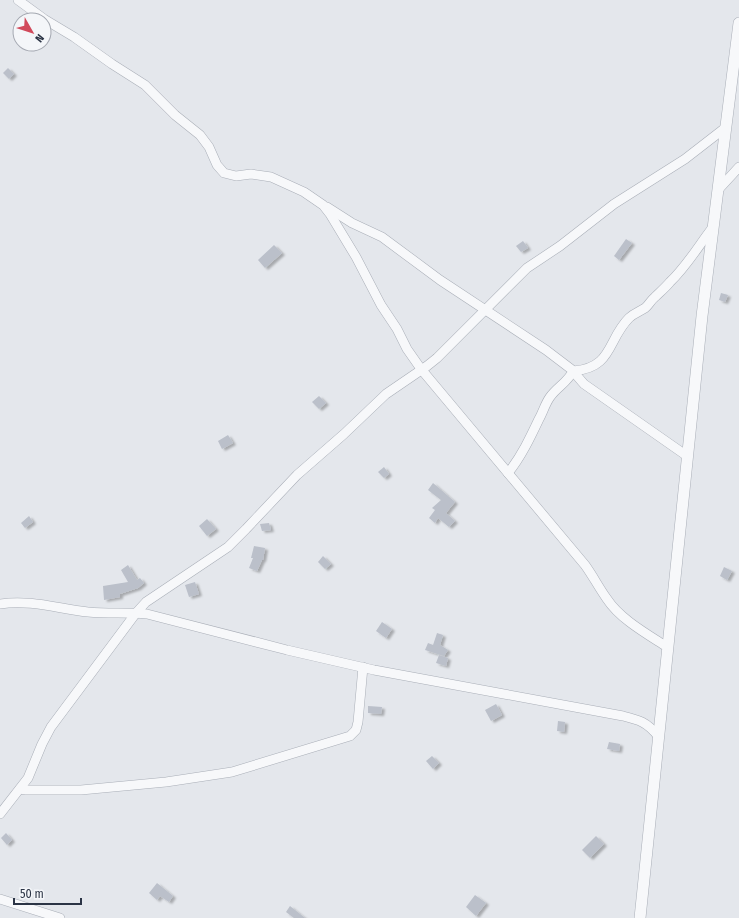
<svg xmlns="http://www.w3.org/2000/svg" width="739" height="918" viewBox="0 0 739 918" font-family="'Fira Sans Condensed',sans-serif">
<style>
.building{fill:#bbc0ca;filter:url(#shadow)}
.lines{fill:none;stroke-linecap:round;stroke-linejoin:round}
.minor-casing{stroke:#a9aeb7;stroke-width:10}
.tertiary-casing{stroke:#a9aeb7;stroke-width:12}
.minor{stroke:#f7f8fa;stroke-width:9}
.tertiary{stroke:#f7f8fa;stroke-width:11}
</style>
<defs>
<filter id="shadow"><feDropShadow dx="3" dy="2" stdDeviation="1" flood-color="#0004"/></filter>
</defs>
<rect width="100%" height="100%" fill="#e4e7ec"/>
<g class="building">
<path d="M8 68 14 74 9 79 3 73Z"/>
<path d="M626 239 632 243 619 260 614 256Z"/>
<path d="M523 241 528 248 521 252 516 246Z"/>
<path d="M274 245 282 253 265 268 258 260Z"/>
<path d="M721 293 728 295 725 302 719 300Z"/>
<path d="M319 396 326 403 319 409 312 402Z"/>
<path d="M228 435 233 443 222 449 218 441Z"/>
<path d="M384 467 389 474 384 478 378 472Z"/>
<path d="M433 483 455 502 446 513 455 521 449 527 438 518 435 523 429 518 435 510 432 508 441 500 428 490Z"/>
<path d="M29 516 33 522 25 528 21 523Z"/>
<path d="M207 519 216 529 207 536 199 526Z"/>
<path d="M269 523 271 530 262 531 260 524Z"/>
<path d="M254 546 265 548 263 560H262L257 571 249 568 253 558H251Z"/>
<path d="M323 556 331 564 325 569 318 562Z"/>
<path d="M128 565 137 580 140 578 144 583 138 588 120 594V597L104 600 103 586 128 582 121 570Z"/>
<path d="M724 567 732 571 727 580 720 576Z"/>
<path d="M195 582 199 594 189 597 185 585Z"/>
<path d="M382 622 392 629 386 638 376 631Z"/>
<path d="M437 633 443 635 440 645 448 650 444 656 425 650 428 643 433 645Z"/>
<path d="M439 655 448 658 446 666 436 663Z"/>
<path d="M496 704 502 715 491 721 485 710Z"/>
<path d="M368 706 382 707 381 714 368 713Z"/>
<path d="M558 721 565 722 564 732 557 731Z"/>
<path d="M609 742 620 744 619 751 607 749Z"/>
<path d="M432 756 439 763 433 769 426 761Z"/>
<path d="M6 833 12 840 7 845 1 838Z"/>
<path d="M596 836 604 844 590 858 582 850Z"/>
<path d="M157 883 173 896 169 902 160 896 157 900 149 893Z"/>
<path d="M475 895 486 903 476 916 466 907Z"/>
<path d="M290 906 305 918H294L286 912Z"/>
</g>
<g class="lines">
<defs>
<g id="minor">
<path d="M18 0 44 19 74 37 112 64 145 85 175 115 200 135 209 147 217 165 224 173 236 176 251 174 271 177 304 192 323 205 330 214 356 257 381 305 397 329 407 349 421 369 585 565C593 576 599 588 607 599 620 619 647 634 667 647"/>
<path d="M718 190 739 167"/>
<path d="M327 207 352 223 382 237 440 280 546 350 571 369 584 384 687 456"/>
<path d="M508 473C521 457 530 438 539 419 543 412 545 404 550 397 557 387 568 382 573 371 613 368 607 340 629 318 634 313 639 312 645 308 648 306 651 300 655 297 660 292 665 288 670 282 687 266 699 245 713 227"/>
<path d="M0 604C30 599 59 609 88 612 108 614 127 612 147 614L287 650 374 670 623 716C639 720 647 722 658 736"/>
<path d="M20 789 26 790H81L166 782 232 772 350 736 356 730 358 722 363 667"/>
<path d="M0 814 28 778 42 744 51 727 136 613 146 602 228 547 246 529 297 475 344 434 386 394 427 366 437 358 527 268 560 246 614 204 685 159 725 128"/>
<path d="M0 899 60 918"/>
</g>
<path id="tertiary" d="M640 918 702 316 739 23"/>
</defs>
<use href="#minor" class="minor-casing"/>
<use href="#tertiary" class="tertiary-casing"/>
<use href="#minor" class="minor"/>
<use href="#tertiary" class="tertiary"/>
</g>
<g transform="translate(32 32) rotate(129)"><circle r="19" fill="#f4f6f9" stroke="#a4a8b1"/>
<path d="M0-3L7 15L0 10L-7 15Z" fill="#d1495b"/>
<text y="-6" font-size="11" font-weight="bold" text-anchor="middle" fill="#2b3445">N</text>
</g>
<path d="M14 898v6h67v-6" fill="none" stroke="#2b3445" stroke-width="2"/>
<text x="20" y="898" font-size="12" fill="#2b3445" stroke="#f4f6f9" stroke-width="3" paint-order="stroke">50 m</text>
</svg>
